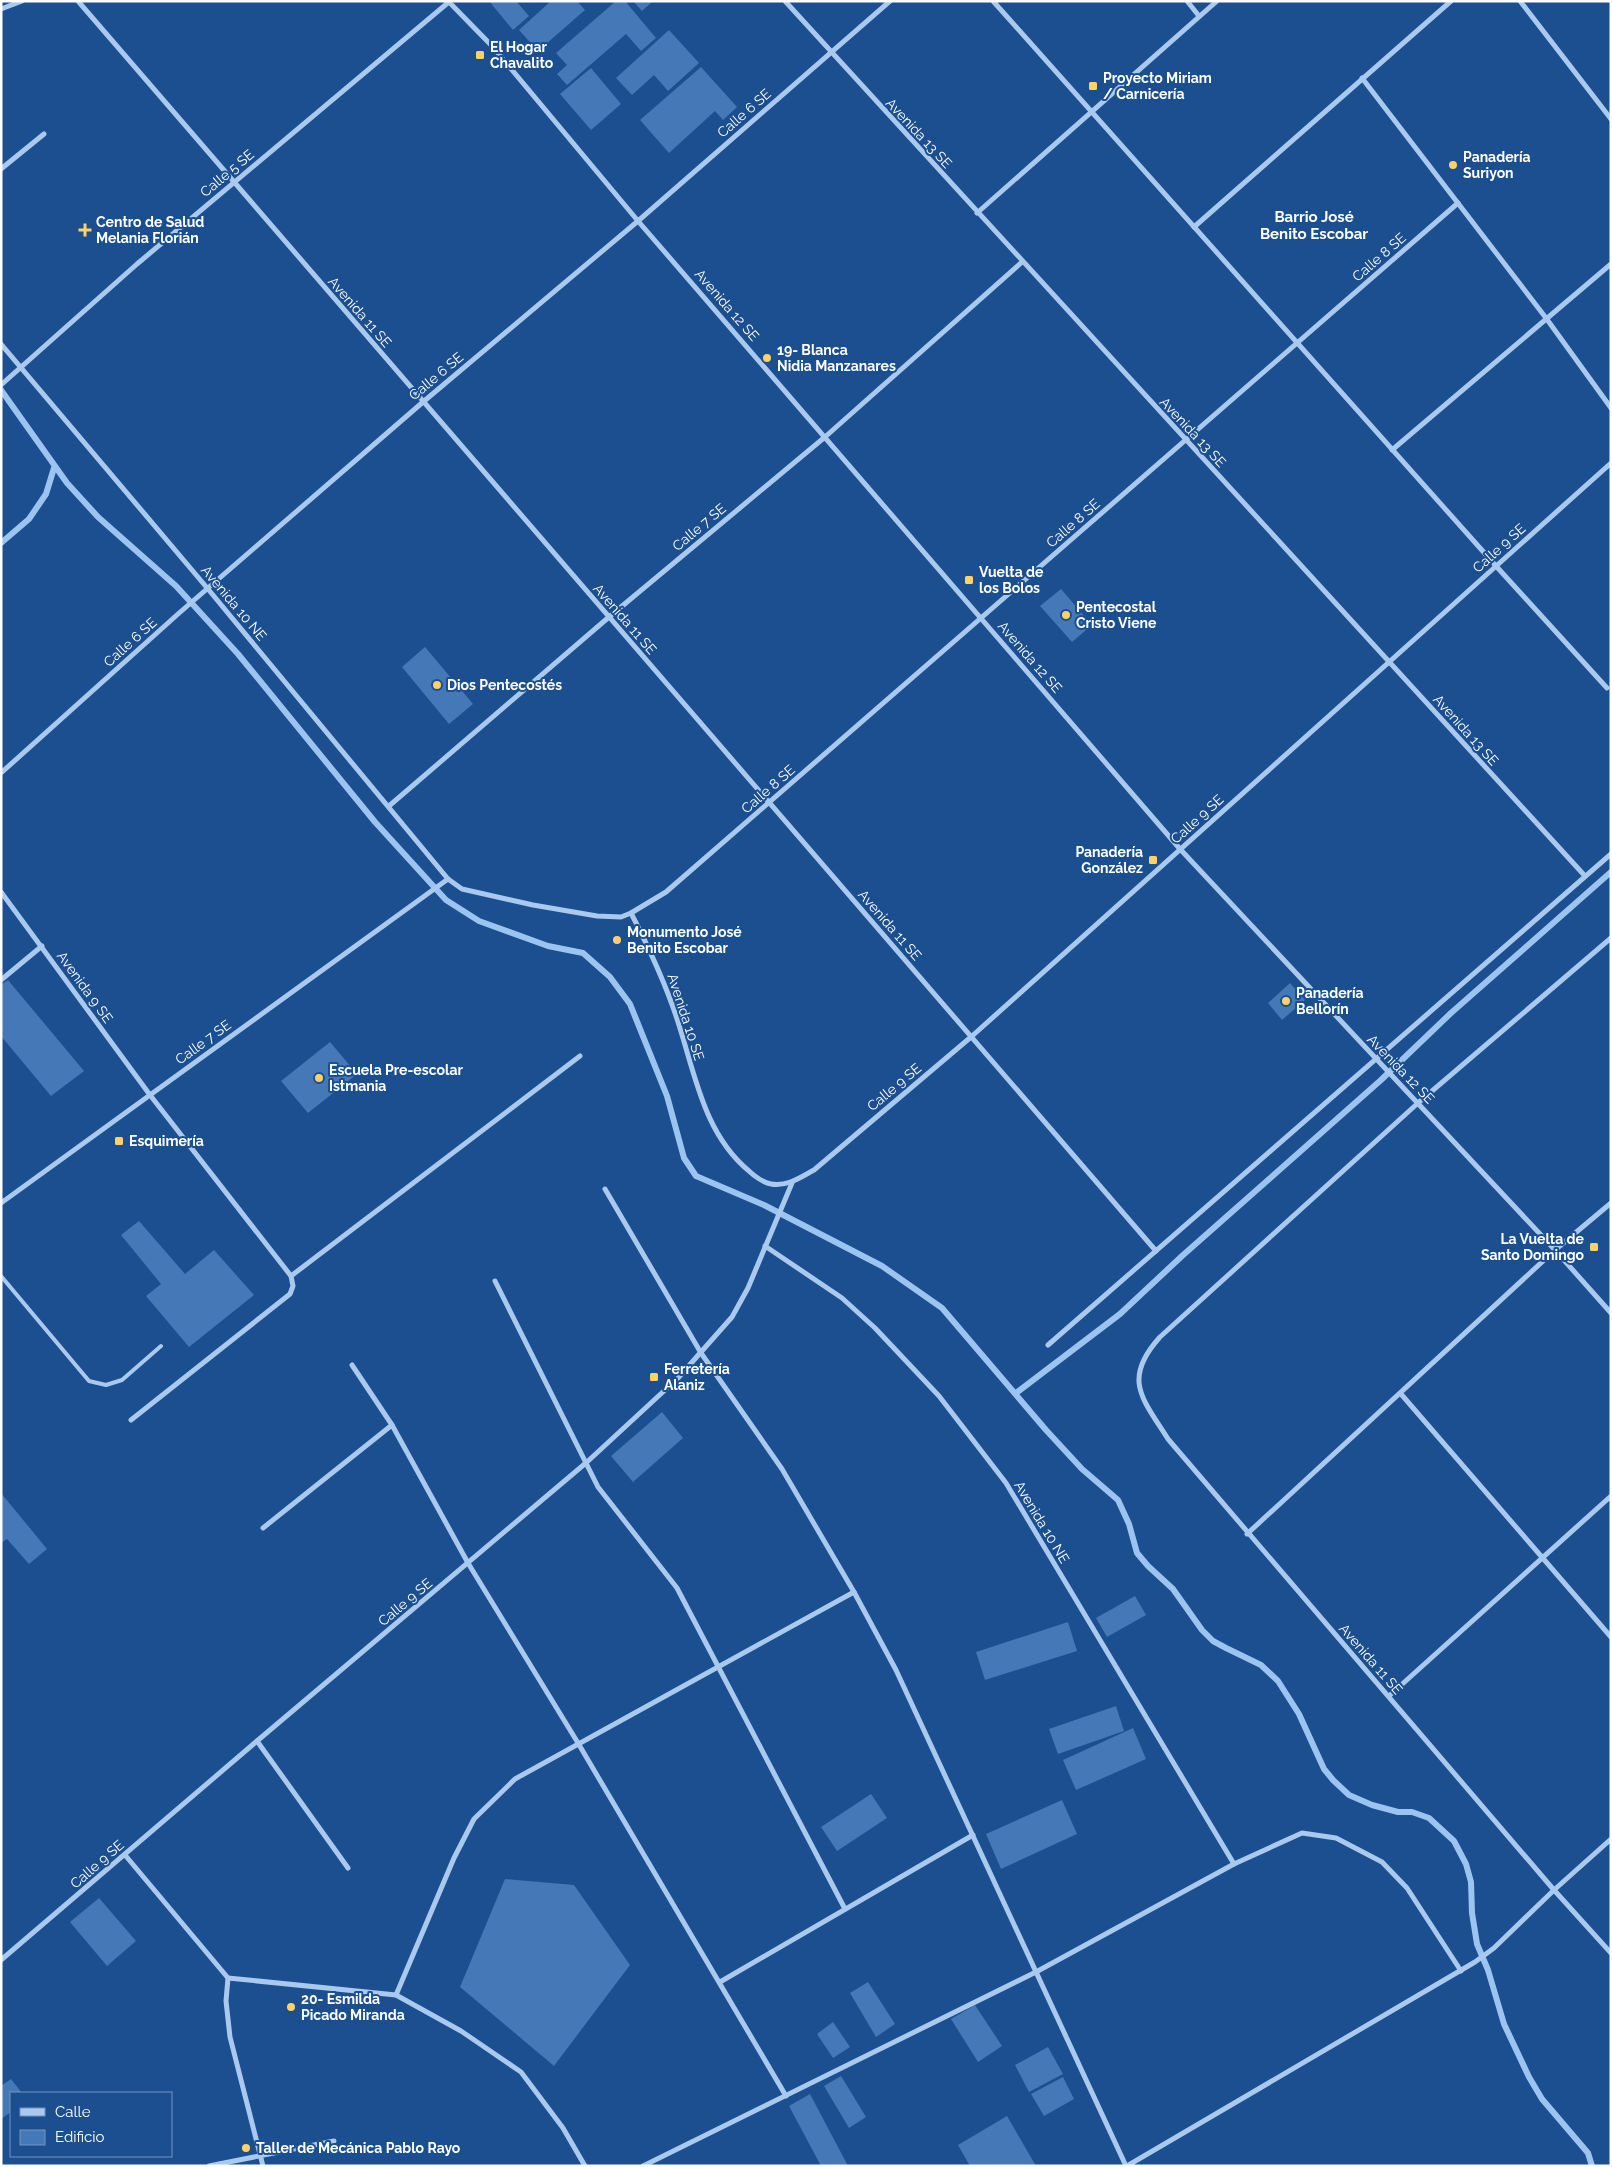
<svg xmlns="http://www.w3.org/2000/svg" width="1612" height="2167" viewBox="0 0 1612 2167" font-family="Raleway,sans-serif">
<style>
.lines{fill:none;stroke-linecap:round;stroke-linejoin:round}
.stream{stroke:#9cc4f0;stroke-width:6}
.building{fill:#4478b7}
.service{stroke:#a9c9ee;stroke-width:4}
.minor{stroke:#a9c9ee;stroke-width:5}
.poi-dot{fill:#ffd166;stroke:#1b4f8f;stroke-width:2}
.labels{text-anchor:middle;stroke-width:4;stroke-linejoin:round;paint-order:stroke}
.poi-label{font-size:14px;font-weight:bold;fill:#fff;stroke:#1b4f8f;text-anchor:start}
.street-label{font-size:14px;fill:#fff;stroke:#1b4f8f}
.neighbourhood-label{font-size:15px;font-weight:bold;fill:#fff;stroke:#1b4f8f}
</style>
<rect width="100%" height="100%" fill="#1b4f8f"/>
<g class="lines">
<g class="stream">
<path d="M1 390 67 483 98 517 176 586 238 654 375 822 446 900 479 921 548 946 583 953 610 977 630 1004 667 1096 684 1158 696 1176 764 1205 882 1266 942 1308 1046 1430 1082 1469 1118 1500 1129 1524 1137 1553 1148 1566 1173 1589 1202 1630 1213 1641 1226 1648 1261 1665 1278 1681 1299 1714 1324 1769 1333 1780 1349 1795 1372 1805 1398 1812H1412L1429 1818 1454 1841 1466 1864 1471 1882 1472 1913 1477 1944 1488 1970 1504 2024 1529 2077 1542 2099 1588 2153 1592 2166"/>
<path d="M1 543 29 519 46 494 54 468"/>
<path d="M1016 1393 1120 1314 1182 1256 1381 1080 1451 1013 1611 872"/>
</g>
</g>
<g class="building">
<path d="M489 1H516L529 16 513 30Z"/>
<path d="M551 1H577L585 10 538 51 519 30Z"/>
<path d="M616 1H625L656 38 641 51 626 34 567 85 557 74 567 65 556 53Z"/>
<path d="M633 1H653L642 11Z"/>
<path d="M669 30 699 63 668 91 654 75 632 95 616 78Z"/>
<path d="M701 67 737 107 723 120 715 111 669 153 640 120Z"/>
<path d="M591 68 621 104 591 130 560 94Z"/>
<path d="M1061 589 1092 625 1072 642 1040 606Z"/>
<path d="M425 647 473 704 449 724 402 667Z"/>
<path d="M8 980 84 1071 51 1096 1 1036V985Z"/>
<path d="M1290 983 1305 1000 1282 1020 1268 1003Z"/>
<path d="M330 1042 357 1074 308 1113 281 1081Z"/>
<path d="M139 1221 185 1274 214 1250 254 1295 189 1347 146 1296 161 1284 121 1235Z"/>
<path d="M662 1412 683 1438 633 1482 611 1456Z"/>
<path d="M1 1493 47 1549 29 1564 7 1539 1 1543Z"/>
<path d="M1135 1596 1146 1615 1107 1637 1096 1618Z"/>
<path d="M1068 1622 1077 1651 985 1680 976 1652Z"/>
<path d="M1116 1706 1124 1731 1058 1754 1049 1729Z"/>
<path d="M1133 1728 1146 1759 1076 1790 1063 1760Z"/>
<path d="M871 1794 887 1818 837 1851 821 1827Z"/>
<path d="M1062 1800 1077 1834 1001 1869 986 1834Z"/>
<path d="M505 1879 574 1885 630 1965 554 2066 460 1987Z"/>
<path d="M99 1898 136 1941 107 1966 70 1922Z"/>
<path d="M868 1982 895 2024 876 2037 850 1993Z"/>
<path d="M975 2005 1002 2046 978 2062 951 2019Z"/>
<path d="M833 2022 850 2047 833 2058 817 2034Z"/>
<path d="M1048 2047 1063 2074 1029 2092 1015 2065Z"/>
<path d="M841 2076 866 2117 849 2128 824 2086Z"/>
<path d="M1063 2077 1074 2099 1044 2116 1031 2094Z"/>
<path d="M11 2079 22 2093H11V2112L1 2119V2086Z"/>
<path d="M810 2094 848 2166H821L789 2106Z"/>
<path d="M1007 2116 1036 2166H970L958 2145Z"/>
</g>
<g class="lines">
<path class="service" d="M1 1276 89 1381 106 1385 122 1380 161 1346"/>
<g class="minor">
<path d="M78 1 1156 1251"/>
<path d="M785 1 1585 876"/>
<path d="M993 1 1496 566 1607 688"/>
<path d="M1187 1 1199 16"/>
<path d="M1520 1 1611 119"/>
<path d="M449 2 492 46 638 221 1180 849 1555 1250 1611 1313"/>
<path d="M1 9 22 1"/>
<path d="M1362 78 1546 318 1611 408"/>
<path d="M1 169 44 134"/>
<path d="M977 213 1217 1"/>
<path d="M1194 227 1451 1"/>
<path d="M1 344 208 589 448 879 462 889 533 905 597 916 621 917 631 913 666 892 1458 203"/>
<path d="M1 385 137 264 450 1"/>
<path d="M1392 450 1611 264"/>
<path d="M1 773 178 614 423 402 638 221 890 1"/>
<path d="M389 806 609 617 825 437 1022 262"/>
<path d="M1 892 150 1095 291 1276 293 1286 290 1294 131 1420"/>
<path d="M631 913C649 948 666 984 678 1022 695 1074 704 1134 749 1171 754 1176 764 1183 771 1184 787 1187 801 1177 814 1170L971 1037 1611 463"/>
<path d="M1611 938 1418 1103 1160 1337C1122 1379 1142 1398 1168 1439L1554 1890 1611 1953"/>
<path d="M1 980 42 946"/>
<path d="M605 1189 701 1353 782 1469 854 1592 896 1670 1126 2166"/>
<path d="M1 1203 448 879"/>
<path d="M765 1246 842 1298 875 1328 939 1396 1006 1483 1234 1864"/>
<path d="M291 1276 580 1056"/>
<path d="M495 1281 598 1487 677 1588 845 1909"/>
<path d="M1048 1345 1611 854"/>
<path d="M352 1365 392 1425 468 1563 578 1743 786 2096"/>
<path d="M1401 1394 1611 1637"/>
<path d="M263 1528 392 1425"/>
<path d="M1247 1534 1555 1250 1611 1203"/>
<path d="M1389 1696 1611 1496"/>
<path d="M257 1741 348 1868"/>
<path d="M125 1855 228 1978 226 2001 230 2037 263 2166"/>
<path d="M1 1960 257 1741 587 1462 678 1378 732 1317 748 1288 792 1183"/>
<path d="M228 1978 396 1995 461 2031 521 2072 563 2128 585 2166"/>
<path d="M720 1982 973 1835"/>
<path d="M396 1995 454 1858 474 1819 515 1779 854 1592"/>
<path d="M209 2166 334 2141"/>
<path d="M643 2166 1036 1972 1234 1864 1302 1833 1336 1838 1382 1862 1407 1888 1461 1971"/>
<path d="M1127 2166 1475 1962 1494 1948 1554 1890 1611 1839"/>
</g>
</g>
<g class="poi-dot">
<rect x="475" y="50" width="10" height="10" rx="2.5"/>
<rect x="1088" y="81" width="10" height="10" rx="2.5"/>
<circle cx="1453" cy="165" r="5"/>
<path d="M82.5 222.5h5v5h5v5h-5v5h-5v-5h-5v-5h5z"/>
<circle cx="767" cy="358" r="5"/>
<rect x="964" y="575" width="10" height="10" rx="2.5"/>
<circle cx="1066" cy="615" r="5"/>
<circle cx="437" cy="685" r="5"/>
<rect x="1148" y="855" width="10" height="10" rx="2.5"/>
<circle cx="617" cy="940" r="5"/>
<circle cx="1286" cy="1001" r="5"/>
<circle cx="319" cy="1078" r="5"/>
<rect x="114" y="1136" width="10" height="10" rx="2.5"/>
<rect x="1589" y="1242" width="10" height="10" rx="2.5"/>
<rect x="649" y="1372" width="10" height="10" rx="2.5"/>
<circle cx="291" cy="2007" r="5"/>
<circle cx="246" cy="2148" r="5"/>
</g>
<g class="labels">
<g class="poi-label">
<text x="490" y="52">El Hogar<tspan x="490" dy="16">Chavalito</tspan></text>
<text x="1103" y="83">Proyecto Miriam<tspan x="1103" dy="16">/ Carnicería</tspan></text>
<text x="1463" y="162">Panadería<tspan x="1463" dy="16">Suriyon</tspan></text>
<text x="96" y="227">Centro de Salud<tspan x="96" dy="16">Melania Florián</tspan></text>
<text x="777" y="355">19- Blanca<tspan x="777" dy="16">Nidia Manzanares</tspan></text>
<text x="979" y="577">Vuelta de<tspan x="979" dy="16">los Bolos</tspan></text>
<text x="1076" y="612">Pentecostal<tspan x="1076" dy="16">Cristo Viene</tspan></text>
<text x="447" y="690">Dios Pentecostés</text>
<text x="1143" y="857" text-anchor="end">Panadería<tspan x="1143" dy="16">González</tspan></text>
<text x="627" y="937">Monumento José<tspan x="627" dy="16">Benito Escobar</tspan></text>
<text x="1296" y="998">Panadería<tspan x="1296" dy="16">Bellorín</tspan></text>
<text x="329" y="1075">Escuela Pre-escolar<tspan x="329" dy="16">Istmania</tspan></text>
<text x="129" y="1146">Esquimería</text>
<text x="1584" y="1244" text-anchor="end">La Vuelta de<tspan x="1584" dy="16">Santo Domingo</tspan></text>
<text x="664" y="1374">Ferretería<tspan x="664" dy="16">Alaniz</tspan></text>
<text x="301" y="2004">20- Esmilda<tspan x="301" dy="16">Picado Miranda</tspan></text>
<text x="256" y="2153">Taller de Mecánica Pablo Rayo</text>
</g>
<g class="street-label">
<text transform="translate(744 113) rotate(-41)" y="5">Calle 6 SE</text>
<text transform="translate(919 133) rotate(47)" y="5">Avenida 13 SE</text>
<text transform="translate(227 173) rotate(-40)" y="5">Calle 5 SE</text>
<text transform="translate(1379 257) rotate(-41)" y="5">Calle 8 SE</text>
<text transform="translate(727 305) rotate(49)" y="5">Avenida 12 SE</text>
<text transform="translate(360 312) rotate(49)" y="5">Avenida 11 SE</text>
<text transform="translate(436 376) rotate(-40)" y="5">Calle 6 SE</text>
<text transform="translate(1193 432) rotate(47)" y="5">Avenida 13 SE</text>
<text transform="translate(1073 523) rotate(-41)" y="5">Calle 8 SE</text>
<text transform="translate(699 527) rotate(-40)" y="5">Calle 7 SE</text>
<text transform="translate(1499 548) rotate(-42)" y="5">Calle 9 SE</text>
<text transform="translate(234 603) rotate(50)" y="5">Avenida 10 NE</text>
<text transform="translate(625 619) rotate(49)" y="5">Avenida 11 SE</text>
<text transform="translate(130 642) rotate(-42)" y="5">Calle 6 SE</text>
<text transform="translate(1030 657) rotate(49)" y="5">Avenida 12 SE</text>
<text transform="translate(1466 730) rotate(48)" y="5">Avenida 13 SE</text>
<text transform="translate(768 789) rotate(-41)" y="5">Calle 8 SE</text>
<text transform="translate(1197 819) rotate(-42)" y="5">Calle 9 SE</text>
<text transform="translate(890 925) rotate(49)" y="5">Avenida 11 SE</text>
<text transform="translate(85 987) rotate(54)" y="5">Avenida 9 SE</text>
<text transform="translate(686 1017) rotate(72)" y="5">Avenida 10 SE</text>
<text transform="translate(203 1042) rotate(-36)" y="5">Calle 7 SE</text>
<text transform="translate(1401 1069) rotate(46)" y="5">Avenida 12 SE</text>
<text transform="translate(894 1087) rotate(-40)" y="5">Calle 9 SE</text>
<text transform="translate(1042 1522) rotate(59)" y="5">Avenida 10 NE</text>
<text transform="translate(405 1602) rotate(-40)" y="5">Calle 9 SE</text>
<text transform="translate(1371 1659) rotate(49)" y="5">Avenida 11 SE</text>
<text transform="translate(97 1864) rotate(-41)" y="5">Calle 9 SE</text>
</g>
<g class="neighbourhood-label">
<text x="1314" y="222">Barrio José<tspan x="1314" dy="17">Benito Escobar</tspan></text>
</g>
</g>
<rect width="1612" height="2167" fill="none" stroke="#ffffff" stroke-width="5"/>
<rect x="10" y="2092" width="162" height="65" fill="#1b4f8f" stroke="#7695bc"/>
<rect x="20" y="2108" width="25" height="8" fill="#a9c9ee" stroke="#7695bc"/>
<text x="55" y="2117" font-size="15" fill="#ffffff">Calle</text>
<rect x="20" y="2130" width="25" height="15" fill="#4478b7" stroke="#7695bc"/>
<text x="55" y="2142" font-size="15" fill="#ffffff">Edificio</text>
</svg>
